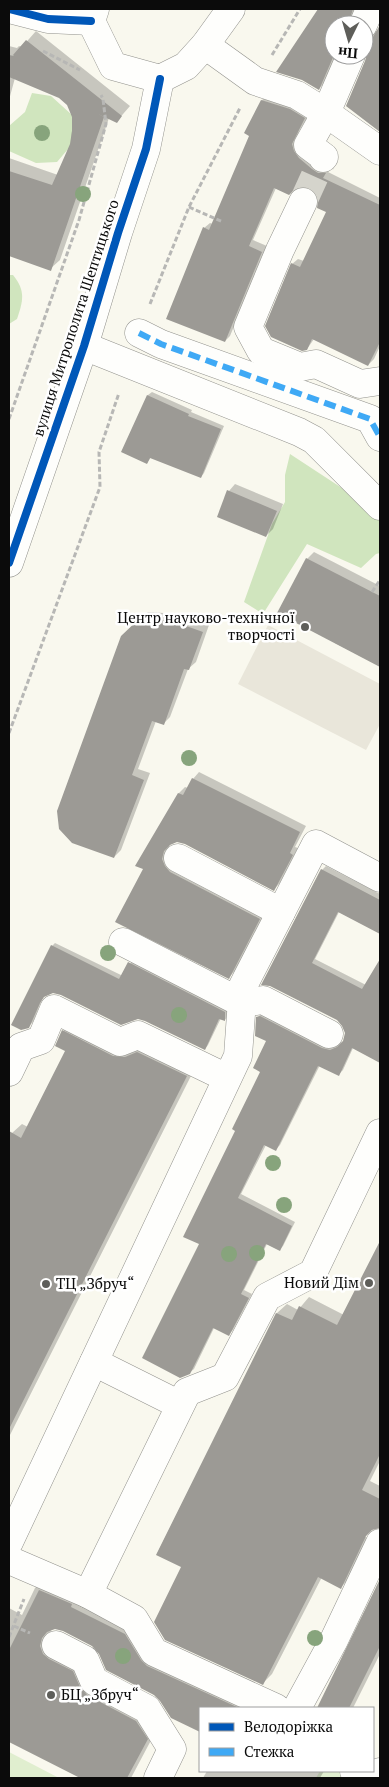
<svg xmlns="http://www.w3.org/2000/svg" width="389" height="1787" viewBox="0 0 389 1787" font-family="'PT Serif',serif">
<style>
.green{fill:#e0eecf}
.forest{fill:#d0e5be}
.plaza{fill:#e9e6da}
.shadow{fill:#0003}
.building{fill:#9c9a95}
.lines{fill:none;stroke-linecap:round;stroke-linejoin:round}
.minor-tunnel{stroke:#d5d4cc;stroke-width:28;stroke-dasharray:28 14;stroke-linecap:butt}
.minor-casing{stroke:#92928d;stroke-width:29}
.path{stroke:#b7b7b5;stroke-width:3;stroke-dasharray:5 2.5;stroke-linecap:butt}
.minor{stroke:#fefefc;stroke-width:28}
.quiet{stroke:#3fa9f5;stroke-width:6;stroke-dasharray:12 6;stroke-linecap:butt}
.cycleway-casing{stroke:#fff;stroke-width:11}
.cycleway{stroke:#0057b8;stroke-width:8}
.tree{fill:#87a47c}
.poi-dot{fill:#5e5e5a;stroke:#fff;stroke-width:2}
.labels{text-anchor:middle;stroke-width:5;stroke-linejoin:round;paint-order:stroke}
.street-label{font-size:15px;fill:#0b0b0b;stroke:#fff}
.poi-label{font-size:15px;fill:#0b0b0b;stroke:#fff;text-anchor:end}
</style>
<rect width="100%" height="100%" fill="#f9f8ee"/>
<g class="green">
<path d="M9 1752 59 1778H9Z"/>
<path d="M320 1771H342L346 1778H316Z"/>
</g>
<g class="forest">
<path d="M32 93 51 96 72 115 74 142 57 162 36 163 9 151V126L25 112Z"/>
<path d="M9 275H13C26 291 23 301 17 319L9 324Z"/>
<path d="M290 454 380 513V553L376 554 361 568 307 544 263 614 244 602 272 524 285 502V475Z"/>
</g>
<path class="plaza" d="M268 625 380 684V724L366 750 238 684Z"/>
<g class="shadow">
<path d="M320 9H357L359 25H334V55H338L327 80 319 89 303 79 278 71Z"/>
<path d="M380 28V130L347 106 367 61 368 53 364 45V29L374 32 379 30Z"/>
<path d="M36 31 130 106 117 121 109 118 60 260 50 269 9 255V158L58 175 71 144 73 117 69 105 60 97 15 78 9 100V46L17 48 19 46 22 47Z"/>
<path d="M268 95 310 113 299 131 297 139 330 168 328 172 380 198V346L374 359 368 365 314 339 307 349 292 264 298 259 304 261 328 212 320 200 317 193 310 187 302 185 276 188 253 240 267 246 230 336 225 341 204 228 210 223 213 224 251 135 246 133 262 100Z"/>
<path d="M152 392 192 410 191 412 224 426 204 473 201 477 151 457 147 463 123 451 148 395Z"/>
<path d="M235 484 283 504 273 529 266 536 229 491Z"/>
<path d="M314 552 380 586V666L335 643 307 559Z"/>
<path d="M148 612 179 614 209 625 196 662 188 669 170 717 163 724 156 721 138 769 150 773 121 850 114 857 129 629Z"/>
<path d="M199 772 306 826 295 847 298 848 280 883 274 889 185 843 177 841 170 843 168 852 266 912 235 971 229 977 144 868 179 793 185 787 188 788 193 779Z"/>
<path d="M326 866 380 894V933L339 912 315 959 366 985 368 984 380 990V1062L353 1048 343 1070 339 1074 320 1065 280 1145 276 1149 266 1145 241 1194 295 1222 283 1246 279 1250 267 1244 244 1290 252 1294 233 1330 229 1334 214 1328 194 1369 189 1373 200 1244 237 1130 262 1072 268 1040 258 1017 262 1013 327 1045 335 1046 344 1041 346 1033 343 1025 337 1019 271 985 322 870Z"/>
<path d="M55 943 123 976 133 959 229 1008 228 1016 225 1020 221 1018 208 1045 205 1049 145 1020 53 992 45 995 43 997 33 1022 29 1026 52 946Z"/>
<path d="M73 1022 136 1048 196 1066 9 1437V1140L12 1133 22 1124 28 1127 67 1050 63 1031Z"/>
<path d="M380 1244V1461L370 1481 380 1486V1499L362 1535 369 1539 350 1578 341 1587 322 1577 272 1674 263 1683 183 1567 157 1554 277 1313 287 1304 298 1310 309 1297 344 1315Z"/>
<path d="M44 1579 264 1708H200V1731L172 1717 161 1700 100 1653 93 1646 64 1630 55 1628 51 1630 50 1636 157 1729 131 1778H83L9 1740V1608L22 1615 35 1588Z"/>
<path d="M380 1582V1656H379L353 1708H318Z"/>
<path d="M207 1771H324L320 1778H203Z"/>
</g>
<g class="building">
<path d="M318 9H353L348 25H334V55L319 90 302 80 276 72Z"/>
<path d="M380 25V132L346 106 365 61 367 54 364 40 373 37Z"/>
<path d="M26 40 122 116 117 123 98 114 104 117 51 271 9 256V171L52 185 70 144 72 131V117L67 105 59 98 9 77V55L14 56 13 55Z"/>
<path d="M261 100 290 109 305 118 292 144 294 151 299 158 312 169 318 173H326L323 178 380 205V342L368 366 312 339 307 350 302 351 271 337 265 326 291 263 300 267 326 212 317 208 318 200 316 194 309 188 302 186 295 189 289 195 274 188 249 246 262 252 225 342 166 319 203 227 209 230 249 136 244 133Z"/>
<path d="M147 395 189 414 188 416 221 429 201 478 150 458 147 464 121 452Z"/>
<path d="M227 490 277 511 266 537 217 517Z"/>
<path d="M306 558 380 596V667L277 613Z"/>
<path d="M140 618 172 621 203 632 189 670 184 669 164 725 152 721 132 775 144 780 114 858 72 843 59 829 57 811 121 636Z"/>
<path d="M192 778 300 832 290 853 293 855 274 891 185 844 177 842 170 845 164 851 162 859 165 866 170 872 260 919 229 979 115 922 143 869 135 866 178 793 183 795Z"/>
<path d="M321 869 380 900V934L338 912 312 963 362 989 380 959V1063L352 1048 339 1076 318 1066 276 1151 264 1145 238 1198 292 1226 280 1251 266 1244 241 1294 249 1298 229 1336 213 1328 190 1374 180 1378 142 1358 199 1244 183 1237 235 1131 232 1129 260 1072 253 1068 266 1041 255 1036 256 1017 260 1016 322 1048 330 1050 337 1047 343 1041 345 1033 342 1026 337 1020 270 986 261 985Z"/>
<path d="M51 945 119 979 128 962 225 1012V1021L219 1019 205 1050 145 1021 138 1019 121 1025 61 995 53 993 44 997 40 1003 29 1028 21 1030 11 1025Z"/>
<path d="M62 1030 113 1056 125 1057 137 1052 187 1076 9 1429V1131L21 1138 65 1051 55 1046Z"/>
<path d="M380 1241V1454L362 1490 380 1499V1528L372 1530 366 1536 341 1589 318 1577 263 1685 165 1640 154 1622 181 1567 156 1555 276 1313 292 1320 299 1306 337 1325Z"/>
<path d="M380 1579V1646L349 1708H317Z"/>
<path d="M39 1590 72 1604 71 1607 125 1634 141 1660 147 1666 239 1708H200V1732L171 1718 160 1701 154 1695 106 1670 99 1654 92 1646 63 1631 55 1629 47 1632 42 1638 40 1646 43 1654 49 1659 73 1671 80 1687 87 1695 136 1721 148 1739 127 1778H80L9 1742V1650Z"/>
</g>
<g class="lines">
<path class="minor-tunnel" d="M303 202 323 158"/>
<defs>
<g id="minor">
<path d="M9 9 48 19 91 21"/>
<path d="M95 9 91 21 113 66 160 79 186 66 205 45 231 9"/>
<path d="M363 25 370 9"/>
<path d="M205 45 255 81 297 95 326 113 380 151"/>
<path d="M323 158 324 157 308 145 326 113 351 55"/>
<path d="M303 202 280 250 248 327 261 351 300 367 316 364 360 384 380 381"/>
<path d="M139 333 161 344 370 419 380 437"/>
<path d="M84 346 299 432 314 440 380 506"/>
<path d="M9 563 84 346 118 233 146 149 160 79"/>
<path d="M178 858 281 912"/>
<path d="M123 942 242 1003 263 1000 329 1034"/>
<path d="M9 1072 21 1047 41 1040 54 1009 120 1042 138 1035 227 1078"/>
<path d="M94 1362 180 1405"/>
<path d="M9 1542 238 1056 243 986 316 844 380 878"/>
<path d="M9 1560 88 1594 134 1619 154 1652 276 1708"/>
<path d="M88 1594 187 1392 225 1377 267 1297 313 1273 380 1133"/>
<path d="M56 1645 85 1660 94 1681 147 1709 172 1749 158 1778"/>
<path d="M297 1708 334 1640 380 1543"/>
<path d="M354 1771 360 1778"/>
<path d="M376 1778 380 1772"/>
</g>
</defs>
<use href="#minor" class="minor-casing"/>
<g class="path">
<path d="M43 51 80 70"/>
<path d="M272 55 300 9"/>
<path d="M189 207 223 222"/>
<path d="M150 304 189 207 240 108"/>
<path d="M9 419 79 220 106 124 103 99 101 95"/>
<path d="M372 592 380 580"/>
<path d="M9 733 100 487 99 452 119 393"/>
<path d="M14 1626 30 1633"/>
<path d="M9 1637 24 1599"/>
</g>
<use href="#minor" class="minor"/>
<path class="quiet" d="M139 333 161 344 370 419 380 437"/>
<defs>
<g id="cycleway">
<path d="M9 9 48 19 91 21"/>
<path d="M9 563 84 346 118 233 146 149 160 79"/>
</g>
</defs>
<use href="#cycleway" class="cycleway-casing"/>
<use href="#cycleway" class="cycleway"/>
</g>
<g class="tree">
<circle cx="42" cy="133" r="8"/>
<circle cx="83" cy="194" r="8"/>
<circle cx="189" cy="758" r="8"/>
<circle cx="108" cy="953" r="8"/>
<circle cx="179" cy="1015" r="8"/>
<circle cx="273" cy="1163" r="8"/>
<circle cx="284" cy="1205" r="8"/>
<circle cx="257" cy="1253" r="8"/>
<circle cx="229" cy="1254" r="8"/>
<circle cx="315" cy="1638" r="8"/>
<circle cx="123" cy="1656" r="8"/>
</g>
<g class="poi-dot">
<circle cx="305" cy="627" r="5"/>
<circle cx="369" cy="1283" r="5"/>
<circle cx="46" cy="1284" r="5"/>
<circle cx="51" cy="1695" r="5"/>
</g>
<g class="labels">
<g class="street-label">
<text transform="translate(76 318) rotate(-72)" y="5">вулиця Митрополита Шептицького</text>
</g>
<g class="poi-label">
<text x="295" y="623">Центр науково-технічної<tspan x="295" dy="17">творчості</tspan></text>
<text x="359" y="1288">Новий Дім</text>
<text x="56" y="1289" text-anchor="start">ТЦ „Збруч“</text>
<text x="61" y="1700" text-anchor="start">БЦ „Збруч“</text>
</g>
</g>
<rect width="389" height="1787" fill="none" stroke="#0b0b0b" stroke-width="20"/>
<rect x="199" y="1707" width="175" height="65" fill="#ffffff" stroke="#9d9d9d"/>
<rect x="209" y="1723" width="25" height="8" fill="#0057b8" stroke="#9d9d9d"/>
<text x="244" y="1732" font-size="15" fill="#0b0b0b">Велодоріжка</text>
<rect x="209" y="1748" width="25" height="8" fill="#3fa9f5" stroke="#9d9d9d"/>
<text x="244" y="1757" font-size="15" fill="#0b0b0b">Стежка</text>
<g transform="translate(349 40) rotate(185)"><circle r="24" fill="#ffffff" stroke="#9d9d9d"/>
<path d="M0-4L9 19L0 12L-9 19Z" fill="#5e5e5a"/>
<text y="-8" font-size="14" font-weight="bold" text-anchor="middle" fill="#0b0b0b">Пн</text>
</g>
</svg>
